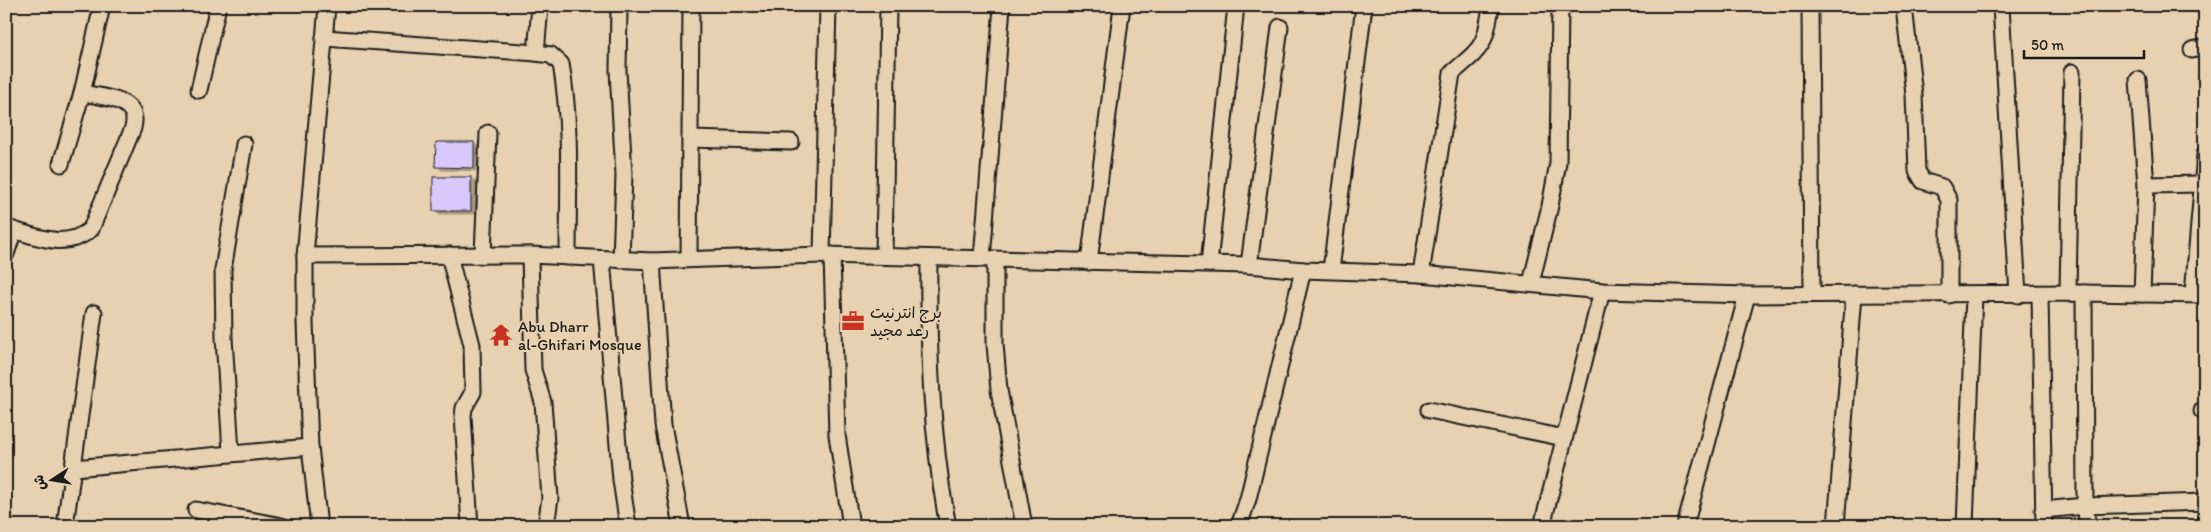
<svg xmlns="http://www.w3.org/2000/svg" width="2211" height="532" viewBox="0 0 2211 532" font-family="Itim,'Playpen Sans Arabic',sans-serif">
<style>
.building{fill:#d9c9fb;stroke:#1c1c1c;filter:url(#shadow)}
.lines{fill:none;stroke-linecap:round;stroke-linejoin:round}
.minor-casing{stroke:#1c1c1c;stroke-width:19}
.minor{stroke:#e7d1b0;stroke-width:15}
.labels{text-anchor:middle;stroke-width:4;stroke-linejoin:round;paint-order:stroke}
.poi-label{font-size:16px;fill:#1c1c1c;stroke:#e7d1b0;text-anchor:start}
</style>
<defs>
<filter id="shadow"><feDropShadow dx="5.5" dy="3" stdDeviation="0" flood-color="#0004"/></filter>
</defs>
<rect width="100%" height="100%" fill="#e7d1b0"/>
<filter id="ink" filterUnits="userSpaceOnUse"><feTurbulence type="fractalNoise" baseFrequency=".02" numOctaves="2"/><feDisplacementMap in="SourceGraphic" scale="10" xChannelSelector="R" yChannelSelector="G"/><feConvolveMatrix kernelMatrix="1 2 1 2 8 2 1 2 1" color-interpolation-filters="sRGB"/></filter>
<g filter="url(#ink)">
<g class="building">
<path d="M436 142H474V168L435 167Z"/>
<rect x="433" y="177" width="38" height="34"/>
</g>
<g class="lines">
<defs>
<g id="minor">
<path d="M619 6 618 71 624 175 621 260"/>
<path d="M1810 6 1812 294"/>
<path d="M1904 6 1914 95 1917 171 1923 181 1942 187 1949 200V295"/>
<path d="M2001 6 2018 295"/>
<path d="M324 38 536 53 551 55 561 64C572 127 568 192 568 257"/>
<path d="M2192 50 2205 47"/>
<path d="M536 53 540 6"/>
<path d="M2138 80 2146 185 2142 294"/>
<path d="M199 90 218 6"/>
<path d="M690 139 791 142"/>
<path d="M61 164 82 93 102 6"/>
<path d="M2146 185 2202 184"/>
<path d="M6 228C36 236 65 251 91 229L133 128C141 98 102 97 82 93"/>
<path d="M6 254 14 230"/>
<path d="M449 255 472 345 473 392 464 408 463 416 470 526"/>
<path d="M483 255 488 133"/>
<path d="M530 255 533 370 543 402 550 498 546 526"/>
<path d="M822 255 828 6"/>
<path d="M832 255 837 435 851 526"/>
<path d="M305 256 530 255 652 261 822 255 1249 265 1303 270 1421 274 1602 291 1747 295 2084 293 2205 295"/>
<path d="M884 256 888 6"/>
<path d="M929 258C928 348 931 437 948 526"/>
<path d="M602 259 621 480 628 526"/>
<path d="M689 259 691 6"/>
<path d="M982 259 1002 6"/>
<path d="M995 259V344L999 390 1024 526"/>
<path d="M652 261 663 425 682 526"/>
<path d="M1089 262 1122 6"/>
<path d="M1209 264 1236 6"/>
<path d="M1249 265 1280 27"/>
<path d="M1331 270 1364 6"/>
<path d="M1421 274 1452 73C1482 47 1485 48 1491 6"/>
<path d="M1531 283 1550 206 1558 163 1560 6"/>
<path d="M2068 293 2072 72"/>
<path d="M2084 293 2085 506 2088 526"/>
<path d="M2040 294 2044 526"/>
<path d="M2193 294 2205 154"/>
<path d="M1429 410 1564 438"/>
<path d="M2202 411H2205"/>
<path d="M231 453 224 337 223 270 244 144"/>
<path d="M74 468 310 447"/>
<path d="M196 510 282 526"/>
<path d="M2043 510 2085 506 2205 502"/>
<path d="M65 526 94 313"/>
<path d="M319 526 310 447 305 323V256L327 6"/>
<path d="M1239 526 1248 499 1303 270"/>
<path d="M1542 526 1602 291"/>
<path d="M1685 526 1747 295"/>
<path d="M1836 526 1854 294"/>
<path d="M1965 526 1974 295"/>
</g>
</defs>
<use href="#minor" class="minor-casing"/>
<use href="#minor" class="minor"/>
</g>
</g>
<defs>
<symbol id="office-bare" viewBox="-9 -9 18 18"><path d="M-6-3h4V-5.5h4V-3h4V5H-6ZM-1-4.5V-3h2v-1.5ZM-6 0V1H6V0Z" fill="#c8321e" stroke="#e7d1b0" stroke-width="2.5" paint-order="stroke"/></symbol>
<symbol id="temple-bare" viewBox="-9 -9 18 18"><path d="M0-6L5-2H3V0L6.5 2.5H4V6H1.5V3h-3V6H-4V2.5H-6.5L-3 0V-2H-5Z" fill="#c8321e" stroke="#e7d1b0" stroke-width="2.5" paint-order="stroke"/></symbol>
</defs>
<g fill-rule="evenodd">
<use href="#office-bare" x="837" y="305" width="32" height="32"/>
<use href="#temple-bare" x="485" y="319" width="32" height="32"/>
</g>
<g class="labels">
<g class="poi-label">
<text x="870" y="318">برج انترنيت<tspan x="870" dy="18">رعد مجيد</tspan></text>
<text x="518" y="332">Abu Dharr<tspan x="518" dy="18">al-Ghifari Mosque</tspan></text>
</g>
</g>
<rect width="2211" height="532" fill="none" stroke="#e7d1b0" stroke-width="25"/>
<rect x="12" y="12" width="2186" height="507" fill="none" stroke="#1c1c1c" stroke-width="2" filter="url(#ink)"/>
<g transform="translate(52 480) rotate(258)" stroke="#e7d1b0" stroke-width="4" paint-order="stroke">
<path d="M0-4L9 19L0 12L-9 19Z" fill="#1c1c1c"/>
<text y="-8" font-size="14" font-weight="bold" text-anchor="middle" fill="#1c1c1c">ش</text>
</g>
<path d="M2024 50v8h120v-8" fill="none" stroke="#1c1c1c" stroke-width="2.5"/>
<text x="2031" y="50" font-size="15" fill="#1c1c1c" stroke="#e7d1b0" stroke-width="4" paint-order="stroke">50 m</text>
</svg>
